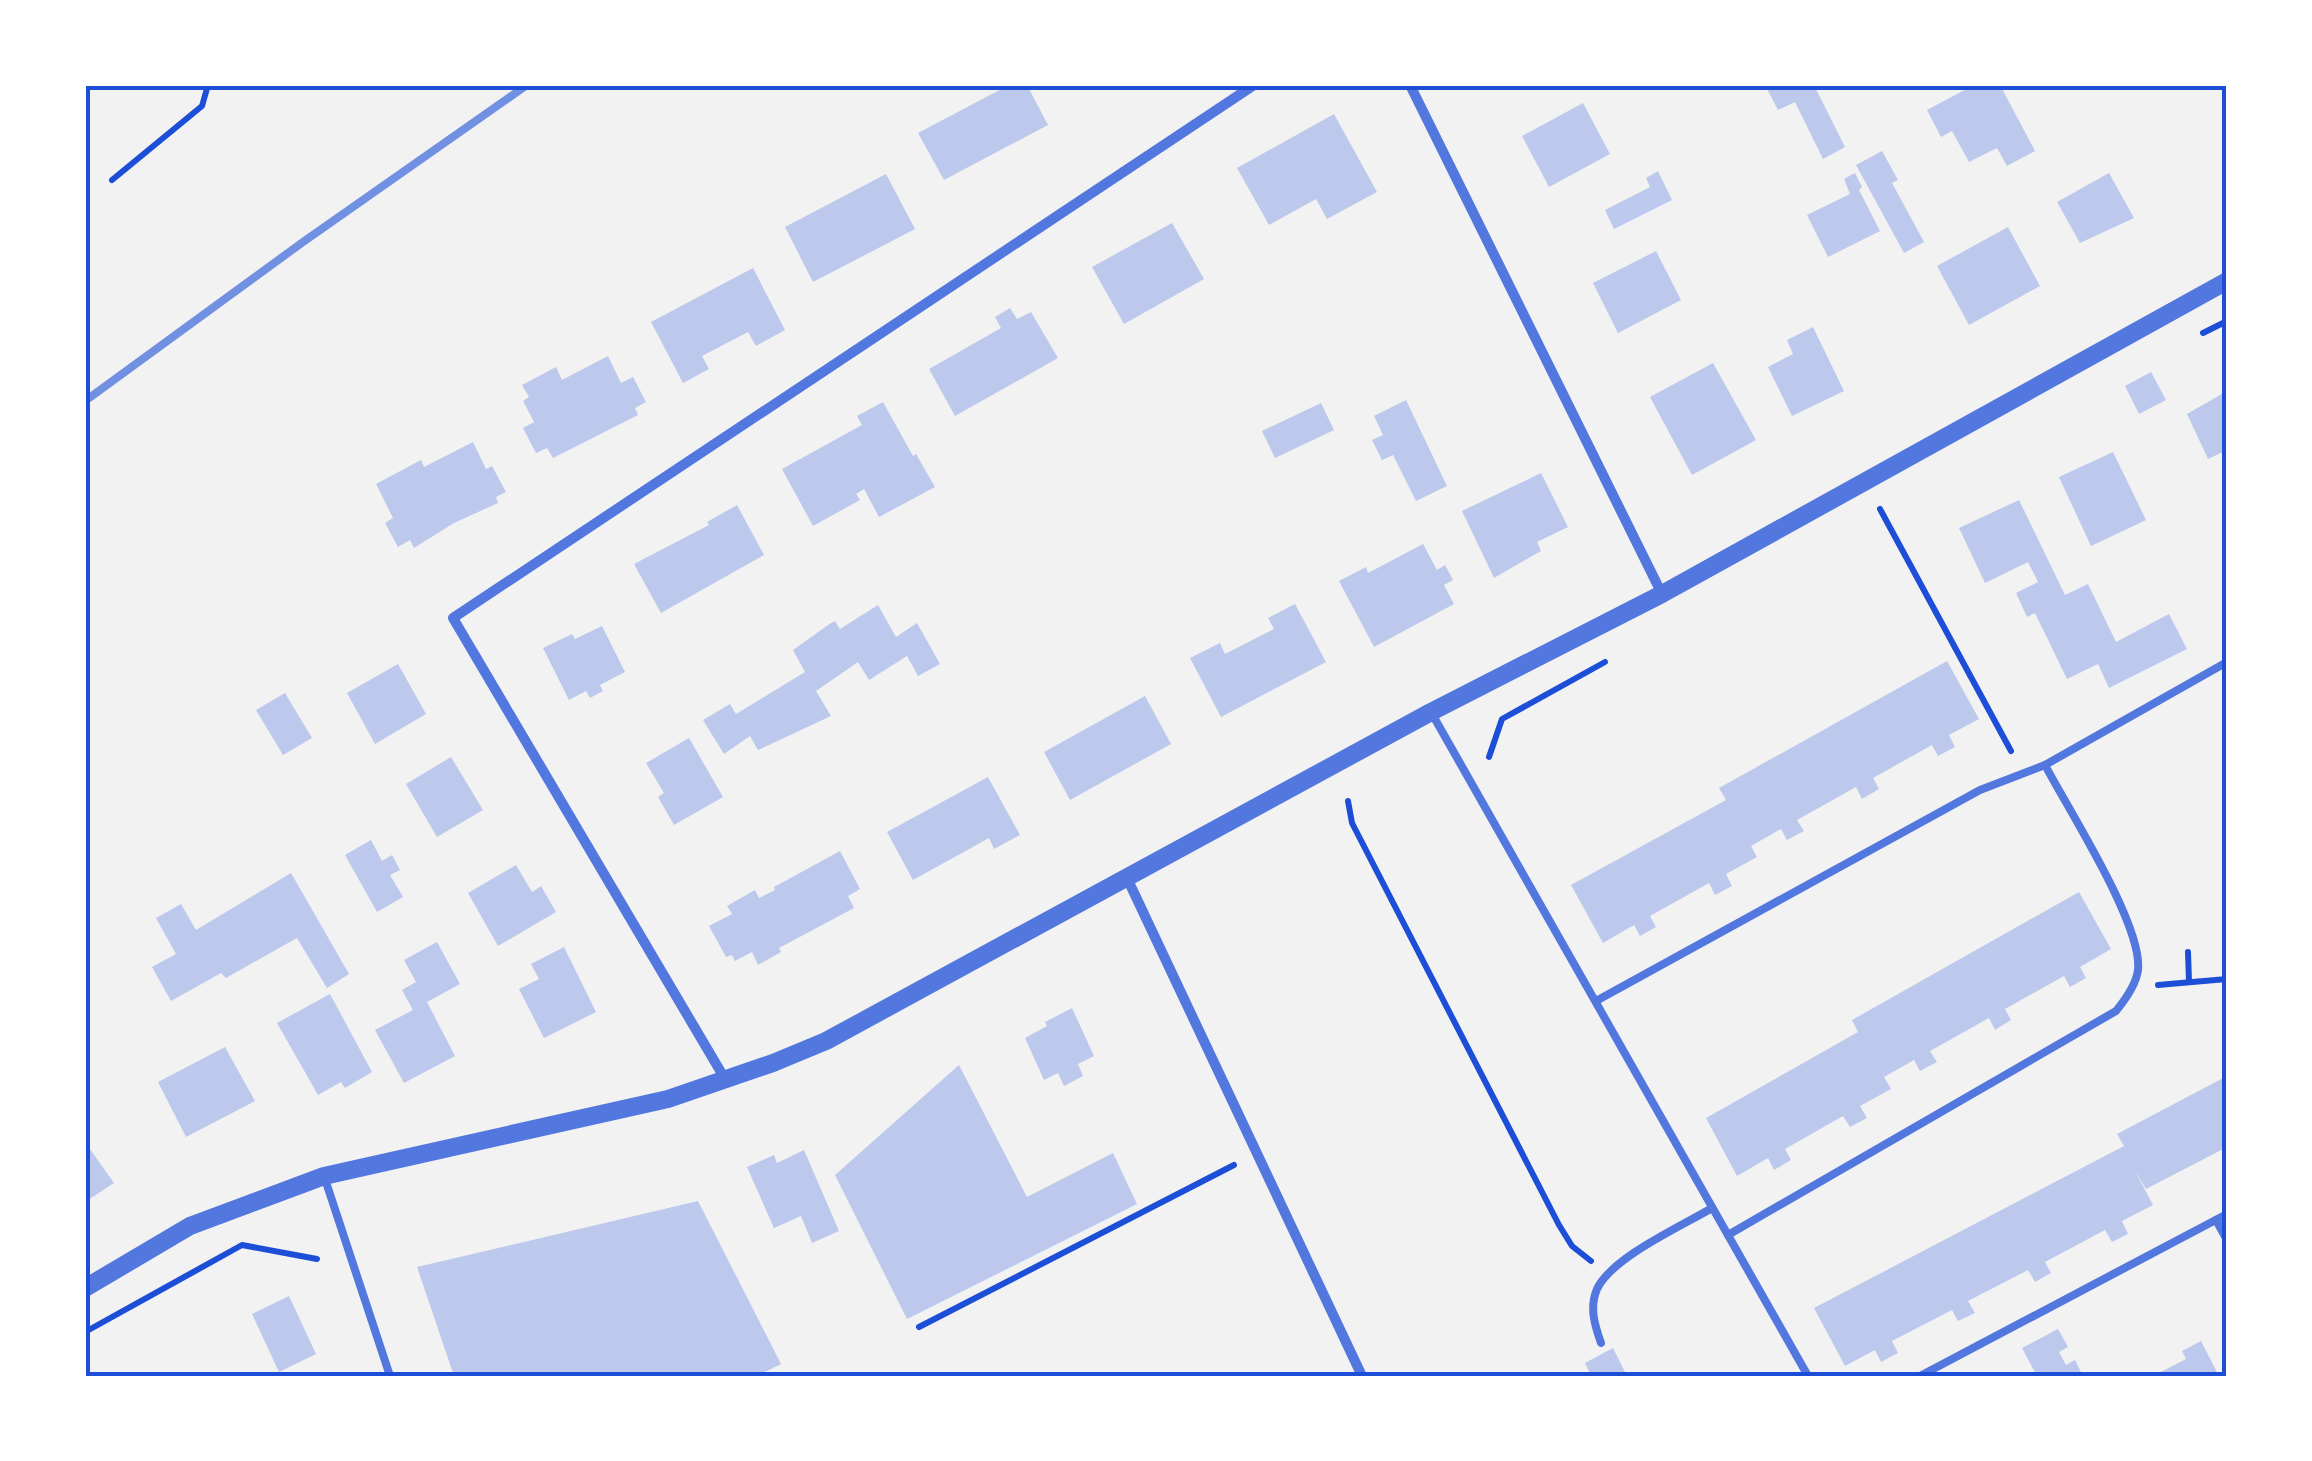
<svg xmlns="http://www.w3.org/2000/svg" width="2312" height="1461" viewBox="0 0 2312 1461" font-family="'PT Sans Narrow',sans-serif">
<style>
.building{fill:#bdc9ec}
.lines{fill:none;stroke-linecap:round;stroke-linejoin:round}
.path{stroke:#1d4ed8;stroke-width:6}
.service{stroke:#5277de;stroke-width:8}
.minor{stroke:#5277de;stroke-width:10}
.tertiary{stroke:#5277de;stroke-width:18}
.rail{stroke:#7290e2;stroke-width:8}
.neatline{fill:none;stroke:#1d4ed8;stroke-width:4}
</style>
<rect width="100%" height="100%" fill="#f2f2f2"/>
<g class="building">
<path d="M1009 85H1027L1048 125 944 180 918 133Z"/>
<path d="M1765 85H1814L1845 147 1823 159 1795 102 1778 110Z"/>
<path d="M1974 85H2000L2035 151 2007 166 1997 148 1969 162 1952 131 1941 137 1927 110Z"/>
<path d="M1583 103 1610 154 1549 187 1522 136Z"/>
<path d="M1334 114 1377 192 1327 219 1316 199 1269 225 1237 168Z"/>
<path d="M1882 151 1898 180 1892 183 1924 242 1904 253 1856 165Z"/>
<path d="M1658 171 1672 200 1614 229 1605 210 1650 187 1646 178Z"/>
<path d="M1855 173 1862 187 1859 190 1880 231 1828 257 1807 215 1850 194 1844 179Z"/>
<path d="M2109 173 2134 218 2080 243 2057 202Z"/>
<path d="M886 174 915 229 813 282 785 227Z"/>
<path d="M1172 223 1204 279 1124 324 1092 267Z"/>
<path d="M2008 227 2040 286 1969 325 1937 266Z"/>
<path d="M1656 251 1681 300 1618 333 1593 283Z"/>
<path d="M753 268 785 330 756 346 748 332 702 356 709 369 683 383 651 322Z"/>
<path d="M1010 308 1017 319 1031 312 1058 358 955 416 929 369 1001 328 995 317Z"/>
<path d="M1813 327 1844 391 1792 416 1768 367 1793 354 1787 340Z"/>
<path d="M608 356 621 383 633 377 646 402 635 408 638 415 553 458 547 448 536 453 523 428 534 422 523 401 529 397 522 385 556 367 562 380Z"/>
<path d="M1713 363 1756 440 1692 475 1650 397Z"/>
<path d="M2151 372 2166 400 2139 414 2125 386Z"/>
<path d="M2227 391V450L2208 459 2187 414Z"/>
<path d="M1406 400 1447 486 1416 501 1393 455 1382 460 1372 440 1383 435 1374 416Z"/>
<path d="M883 402 913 456 916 454 935 487 879 517 864 489 856 494 860 500 813 526 782 469 862 425 857 416Z"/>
<path d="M1321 403 1334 430 1275 458 1262 431Z"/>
<path d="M473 442 486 469 492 466 506 492 496 497 498 503 454 523 414 548 410 540 398 547 385 523 393 518 376 484 421 460 424 467Z"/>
<path d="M2113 452 2146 520 2091 546 2059 477Z"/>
<path d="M1541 473 1568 527 1537 542 1541 551 1494 578 1462 511Z"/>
<path d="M2019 500 2065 595 2088 584 2116 642 2169 614 2187 649 2109 688 2098 664 2067 679 2035 613 2027 617 2016 593 2038 582 2028 562 1985 583 1959 528Z"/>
<path d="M737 505 764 555 661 613 634 564 709 525 707 522Z"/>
<path d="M1423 544 1437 570 1445 565 1453 580 1444 585 1454 604 1374 647 1339 581 1366 567 1368 573Z"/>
<path d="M1295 604 1326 662 1221 717 1190 658 1220 643 1225 654 1274 629 1268 618Z"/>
<path d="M878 605 896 637 917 623 940 664 918 676 907 656 869 680 858 662 816 691 831 716 758 750 750 736 724 754 703 720 730 704 736 714 805 672 793 650 831 623 835 621 840 629Z"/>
<path d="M602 626 625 672 600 685 603 691 590 698 586 691 569 700 543 648 572 634 575 639Z"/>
<path d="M1947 661 1979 719 1949 735 1955 747 1938 756 1932 745 1873 778 1879 789 1862 799 1856 787 1797 820 1804 831 1787 840 1781 829 1751 846 1757 857 1726 874 1732 886 1715 895 1709 883 1650 916 1656 927 1640 936 1634 925 1603 943 1571 885 1726 800 1719 788Z"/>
<path d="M398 664 426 714 375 744 347 693Z"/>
<path d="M285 693 312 738 283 755 256 710Z"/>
<path d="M1145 696 1171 744 1070 800 1044 752Z"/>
<path d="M689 738 723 797 674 825 658 797 664 793 646 763Z"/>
<path d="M451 757 483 810 437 837 406 784Z"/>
<path d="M988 777 1020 835 994 849 989 838 913 880 887 832Z"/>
<path d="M371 840 382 861 392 855 400 870 390 875 403 897 377 912 345 855Z"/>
<path d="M840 851 860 889 848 896 854 908 779 948 781 952 758 965 752 952 735 961 732 955 726 957 709 926 732 914 727 906 755 890 759 898 775 890 774 887Z"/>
<path d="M516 865 532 892 541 886 556 912 498 946 468 893Z"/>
<path d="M291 873 349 974 327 988 297 938 226 978 221 973 171 1001 152 967 176 954 156 918 181 904 196 930Z"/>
<path d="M2079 892 2111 949 2080 967 2086 978 2070 987 2064 976 2005 1009 2011 1020 1995 1030 1989 1018 1930 1051 1937 1062 1920 1071 1914 1060 1884 1077 1891 1089 1860 1106 1867 1118 1850 1127 1843 1116 1785 1149 1791 1160 1774 1170 1768 1158 1737 1176 1706 1118 1858 1032 1852 1020Z"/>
<path d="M437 942 460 984 427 1002 455 1056 404 1083 375 1030 413 1010 402 990 416 982 404 960Z"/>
<path d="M564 947 596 1012 544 1038 519 989 539 979 531 964Z"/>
<path d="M330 994 372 1072 345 1088 341 1082 318 1095 277 1023Z"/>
<path d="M1072 1008 1094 1056 1078 1064 1083 1076 1064 1086 1058 1073 1044 1080 1025 1038 1047 1026 1045 1022Z"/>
<path d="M225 1047 255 1101 186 1137 158 1082Z"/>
<path d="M959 1065 1027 1197 1113 1153 1137 1204 907 1319 835 1175Z"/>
<path d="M2227 1076V1147L2146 1189 2135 1171 2153 1205 2122 1221 2128 1234 2112 1242 2105 1230 2045 1262 2051 1273 2035 1282 2028 1270 1968 1301 1975 1313 1958 1321 1952 1310 1892 1341 1898 1353 1881 1362 1875 1350 1845 1366 1814 1308 2124 1146 2117 1134Z"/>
<path d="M85 1142 114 1183 85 1202Z"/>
<path d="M804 1150 839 1231 812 1243 801 1216 774 1228 747 1167 774 1155 777 1163Z"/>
<path d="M698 1201 781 1364 757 1376H454L417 1267Z"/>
<path d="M289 1296 316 1354 279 1372 252 1314Z"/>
<path d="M2058 1329 2068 1347 2059 1352 2066 1365 2075 1360 2083 1376H2037L2022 1348Z"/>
<path d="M2201 1341 2219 1376H2153L2186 1359 2182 1351Z"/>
<path d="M1613 1348 1627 1376H1591L1585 1363Z"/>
</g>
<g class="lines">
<g class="path">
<path d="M112 180 202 106 208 85"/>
<path d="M2203 333 2227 321"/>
<path d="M1880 509 2011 751"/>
<path d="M1489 757 1502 719 1605 662"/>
<path d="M1348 801 1352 823 1559 1225 1572 1246 1591 1261"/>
<path d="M2188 952 2189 982"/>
<path d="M2158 985 2227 979"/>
<path d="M919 1327 1234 1165"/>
<path d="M85 1332 242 1245 317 1259"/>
</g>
<g class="service">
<path d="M1431 712 1808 1376"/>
<path d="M1596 1001 1980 790 2045 765 2227 662"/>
<path d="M324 1176 390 1376"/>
<path d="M2216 1220 2227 1240"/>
<path d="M1728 1235 2116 1011C2125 1000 2136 985 2138 970 2143 925 2068 809 2045 765"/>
<path d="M1601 1343C1595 1326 1589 1308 1597 1289 1612 1257 1682 1226 1712 1208"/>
<path d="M1920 1376 2227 1214"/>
</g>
<g class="minor">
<path d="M1410 85 1662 594"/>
<path d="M1127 878 1362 1376"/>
<path d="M725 1079 453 618 1254 85"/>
</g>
<path class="tertiary" d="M85 1288 190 1226 324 1176 668 1099 773 1063 826 1041 1431 712 1662 594 2227 281"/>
<path class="rail" d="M85 401 303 242 527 85"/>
</g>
<rect width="2312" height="1461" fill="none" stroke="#ffffff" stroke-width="175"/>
<rect x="88" y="88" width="2136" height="1286" class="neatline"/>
</svg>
